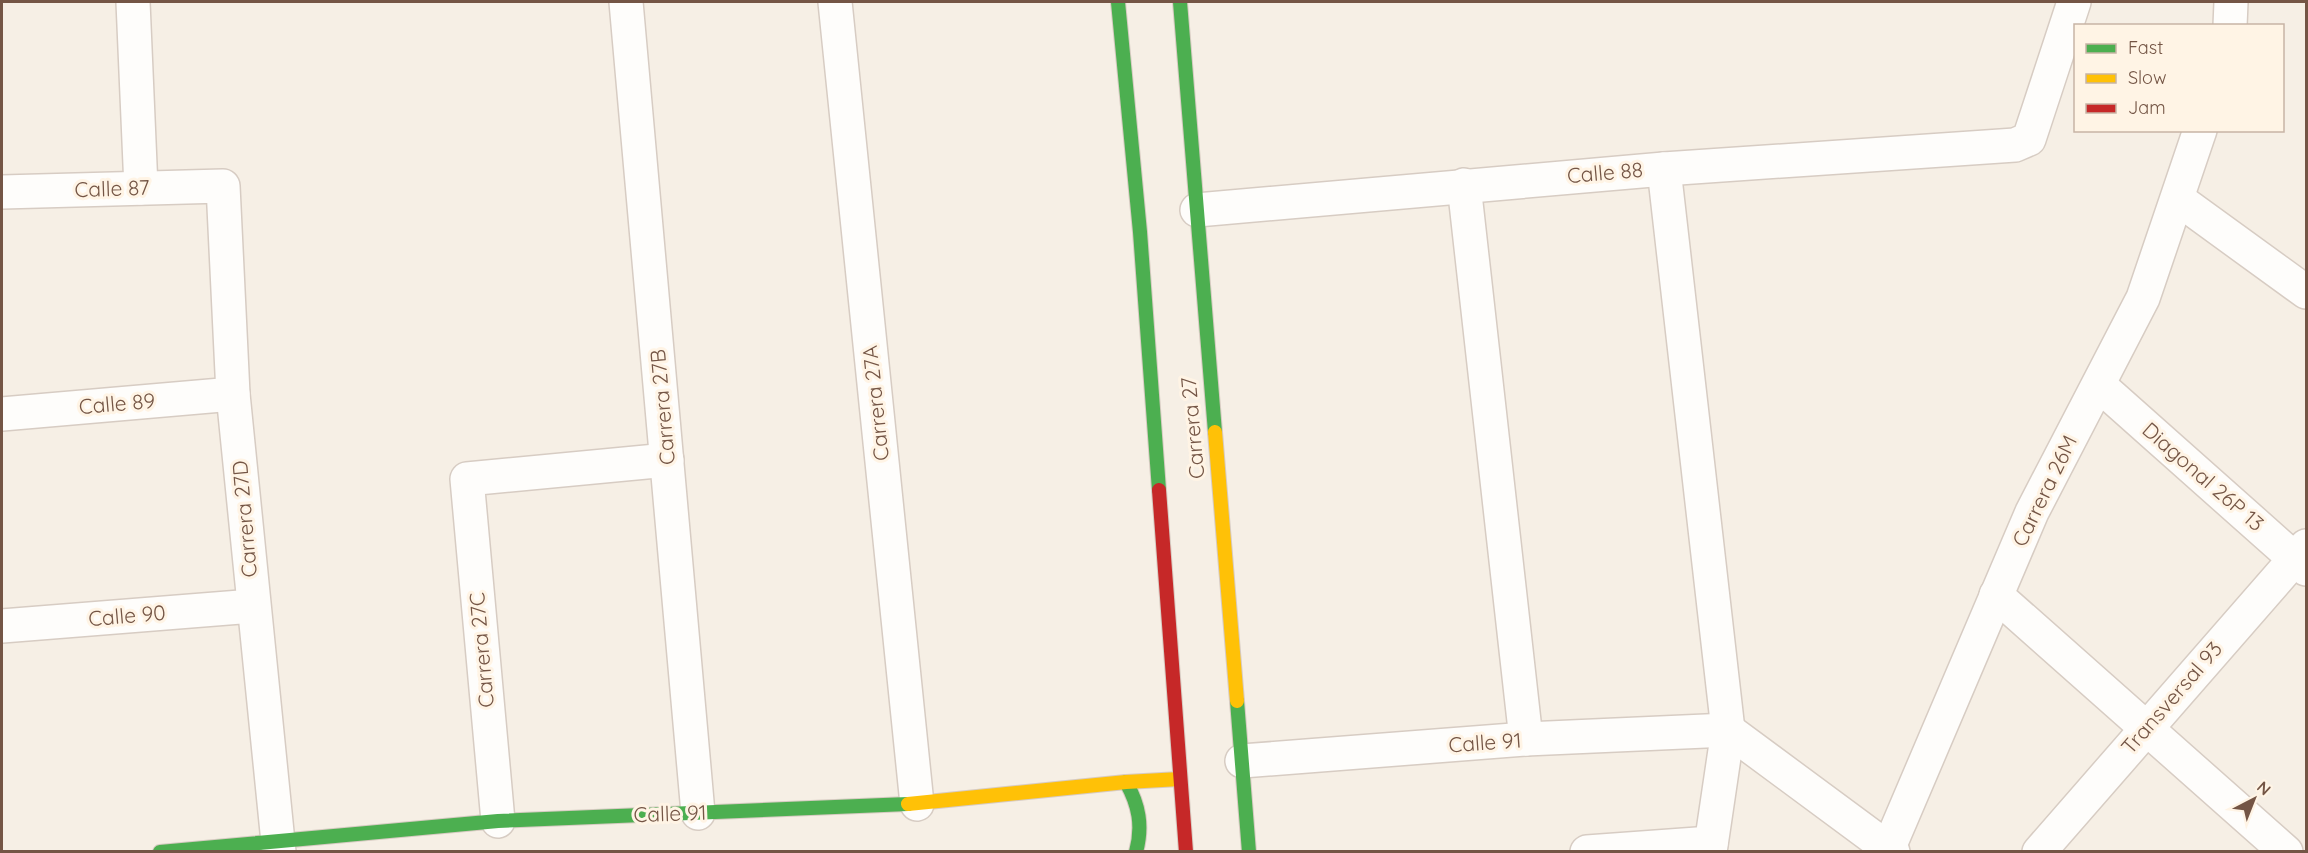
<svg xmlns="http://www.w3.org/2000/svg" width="2308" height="853" viewBox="0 0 2308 853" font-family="Quicksand,sans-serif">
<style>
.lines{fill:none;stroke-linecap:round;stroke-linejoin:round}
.street-casing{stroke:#d7ccc3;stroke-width:36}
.fast-casing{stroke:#d7cbc2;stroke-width:16}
.slow-casing{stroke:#d7cbc2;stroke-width:16}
.jam-casing{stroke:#d7cbc2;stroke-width:16}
.street{stroke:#fefdfb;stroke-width:33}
.fast{stroke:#4caf50;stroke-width:14}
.slow{stroke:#ffc107;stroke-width:14}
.jam{stroke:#c62828;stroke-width:14}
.labels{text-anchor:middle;stroke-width:6;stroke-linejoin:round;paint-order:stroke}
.street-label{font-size:21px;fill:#745545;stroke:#fff4e5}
</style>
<rect width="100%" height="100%" fill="#f6efe5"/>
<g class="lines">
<defs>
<g id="street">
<path d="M133 2 141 188"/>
<path d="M626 2 698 813"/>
<path d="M835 2 917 804"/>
<path d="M2230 26 2231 2"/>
<path d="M1664 169 1728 730 1710 852"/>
<path d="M1464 185 1526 739"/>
<path d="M2 192 223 186 233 394 279 852"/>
<path d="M2178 199 2306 292"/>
<path d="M1197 210 1664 169 2015 145 2029 139 2074 2"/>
<path d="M2099 385 2306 569"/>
<path d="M2 414 233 394"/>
<path d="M1996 595 2286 852"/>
<path d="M2 626 253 606"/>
<path d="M1728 730 1893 852"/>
<path d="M1242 761 1526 739 1728 730"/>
<path d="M498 821 467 479 667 460"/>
<path d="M1587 852 1711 843"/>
<path d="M1887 852 2032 512 2143 298 2200 130"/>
<path d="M2039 852 2306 546"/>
</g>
<g id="fast">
<path d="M1118 2 1140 232 1159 490"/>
<path d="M1180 2 1215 432"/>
<path d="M1237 701 1249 852"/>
<path d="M1126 782C1139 805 1143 826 1136 852"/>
<path d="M160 852 498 821 908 804"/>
</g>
<g id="slow">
<path d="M1215 432 1237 701"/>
<path d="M908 804 1126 782 1180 779"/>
</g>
<path id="jam" d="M1159 490 1186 852"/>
</defs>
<use href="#street" class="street-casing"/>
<use href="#fast" class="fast-casing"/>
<use href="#slow" class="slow-casing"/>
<use href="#jam" class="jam-casing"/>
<use href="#street" class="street"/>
<use href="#fast" class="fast"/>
<use href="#slow" class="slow"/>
<use href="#jam" class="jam"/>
</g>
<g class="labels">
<g class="street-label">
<text transform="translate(1605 173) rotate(-5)" y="7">Calle 88</text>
<text transform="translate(112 189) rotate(-2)" y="7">Calle 87</text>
<text transform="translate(876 403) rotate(-96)" y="7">Carrera 27A</text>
<text transform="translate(117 404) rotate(-5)" y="7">Calle 89</text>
<text transform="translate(663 407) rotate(-95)" y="7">Carrera 27B</text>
<text transform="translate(1193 428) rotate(-95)" y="7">Carrera 27</text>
<text transform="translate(2203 477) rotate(41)" y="7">Diagonal 26P 13</text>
<text transform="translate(2045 491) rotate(-64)" y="7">Carrera 26M</text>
<text transform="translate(245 519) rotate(-95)" y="7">Carrera 27D</text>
<text transform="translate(127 616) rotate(-5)" y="7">Calle 90</text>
<text transform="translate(482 650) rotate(-95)" y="7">Carrera 27C</text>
<text transform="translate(2172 698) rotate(-49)" y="7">Transversal 93</text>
<text transform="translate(1485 743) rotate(-4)" y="7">Calle 91</text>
<text transform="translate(670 814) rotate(-2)" y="7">Calle 91</text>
</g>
</g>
<rect width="2308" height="853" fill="none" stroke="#745545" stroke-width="6"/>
<rect x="2074" y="24" width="210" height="108" fill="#fff4e5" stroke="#c7b4a5" stroke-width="1.5"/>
<rect x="2086" y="44" width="30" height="9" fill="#4caf50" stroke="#c7b4a5" stroke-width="1.5"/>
<text x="2128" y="54" font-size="18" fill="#745545">Fast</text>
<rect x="2086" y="74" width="30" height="9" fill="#ffc107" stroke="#c7b4a5" stroke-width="1.5"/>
<text x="2128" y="84" font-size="18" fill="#745545">Slow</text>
<rect x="2086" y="104" width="30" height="9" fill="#c62828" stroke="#c7b4a5" stroke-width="1.5"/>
<text x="2128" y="114" font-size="18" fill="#745545">Jam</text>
<g transform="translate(2254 799) rotate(42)" stroke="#fff4e5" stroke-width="4.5" paint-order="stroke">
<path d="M0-4.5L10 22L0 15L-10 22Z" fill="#745545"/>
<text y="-9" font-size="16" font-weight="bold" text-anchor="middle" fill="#745545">N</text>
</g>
</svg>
